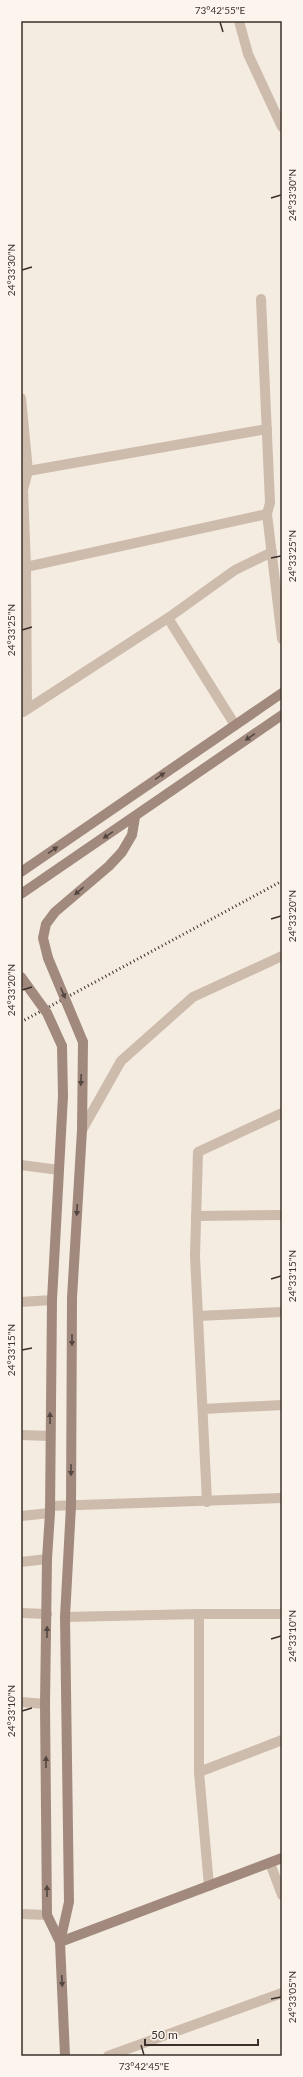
<svg xmlns="http://www.w3.org/2000/svg" width="303" height="2077" viewBox="0 0 303 2077" font-family="Lato,sans-serif">
<style>
.lines{fill:none;stroke-linecap:round;stroke-linejoin:round}
.street{stroke:#cdbbac;stroke-width:10}
.secondary{stroke:#a18a7d;stroke-width:10}
.rail{stroke:#3b302b;stroke-width:3;stroke-dasharray:1 3;stroke-linecap:butt}
.secondary-bridge{stroke:#a18a7d;stroke-width:10}
.oneway{fill:#544640}
.ticks{fill:none;stroke:#3b302b;stroke-width:1.5}
.neatline{fill:none;stroke:#3b302b;stroke-width:1.5}
.ticks-label{font-size:10px;text-anchor:middle;fill:#3b302b}
</style>
<rect width="100%" height="100%" fill="#f4ebe1"/>
<g class="lines">
<g class="street">
<path d="M239 21 248 54 282 127"/>
<path d="M261 299 270 503 267 514 282 639"/>
<path d="M21 398 28 471 23 490 26 567 27 709"/>
<path d="M28 471 267 429"/>
<path d="M26 567 267 514"/>
<path d="M168 618 235 725"/>
<path d="M23 712 168 618 235 570 272 552"/>
<path d="M82 1130 121 1061 193 997 282 956"/>
<path d="M21 1165 59 1170"/>
<path d="M196 1216 282 1215"/>
<path d="M21 1302 52 1300"/>
<path d="M198 1316 282 1312"/>
<path d="M203 1409 282 1405"/>
<path d="M21 1435 50 1436"/>
<path d="M207 1502 195 1256 198 1152 282 1113"/>
<path d="M50 1506 282 1498"/>
<path d="M21 1516 50 1513"/>
<path d="M21 1562 47 1559"/>
<path d="M21 1613 47 1614"/>
<path d="M199 1614H282"/>
<path d="M65 1617 199 1614V1772"/>
<path d="M21 1702 45 1704"/>
<path d="M270 1863 282 1895"/>
<path d="M209 1886 199 1772 282 1740"/>
<path d="M21 1914 47 1915"/>
<path d="M108 2056 282 1993"/>
</g>
<g class="secondary">
<path d="M21 872 282 693"/>
<path d="M21 894 282 715"/>
<path d="M48 958 43 938 46 924 55 912 109 866 122 852 132 835 135 817"/>
<path d="M60 1942 47 1915 45 1704 47 1559 50 1513 52 1300 63 1096 62 1046"/>
<path d="M60 1942 282 1858"/>
<path d="M65 2056 60 1942 69 1902 65 1617 71 1506 72 1298 82 1130 83 1042"/>
</g>
<path class="rail" d="M21 1022 282 881"/>
<g class="secondary-bridge">
<path d="M48 958 83 1042"/>
<path d="M21 977 47 1013 62 1046"/>
</g>
</g>
<defs><path id="oneway-solid" d="M-6-.8H1V-3.2L6.5 0L1 3.2V.8H-6Z"/></defs>
<g class="oneway">
<use href="#oneway-solid" transform="translate(250 737) rotate(145)"/>
<use href="#oneway-solid" transform="translate(160 776) rotate(-34)"/>
<use href="#oneway-solid" transform="translate(108 835) rotate(146)"/>
<use href="#oneway-solid" transform="translate(53 850) rotate(-34)"/>
<use href="#oneway-solid" transform="translate(79 891) rotate(140)"/>
<use href="#oneway-solid" transform="translate(63 993) rotate(67)"/>
<use href="#oneway-solid" transform="translate(81 1080) rotate(92)"/>
<use href="#oneway-solid" transform="translate(77 1210) rotate(93)"/>
<use href="#oneway-solid" transform="translate(72 1340) rotate(90)"/>
<use href="#oneway-solid" transform="translate(50 1418) rotate(-90)"/>
<use href="#oneway-solid" transform="translate(71 1470) rotate(90)"/>
<use href="#oneway-solid" transform="translate(47 1632) rotate(-89)"/>
<use href="#oneway-solid" transform="translate(46 1762) rotate(-90)"/>
<use href="#oneway-solid" transform="translate(47 1891) rotate(-90)"/>
<use href="#oneway-solid" transform="translate(62 1981) rotate(87)"/>
</g>
<path class="ticks" d="M220 22 223 32M271 198 281 195M22 270 32 267M271 558 281 556M22 630 32 627M271 919 281 916M22 990 32 987M271 1279 281 1276M22 1350 32 1348M271 1639 281 1636M22 1711 32 1708M271 1999 281 1997M141 2045 144 2055"/>
<rect width="303" height="2077" fill="none" stroke="#fbf5ee" stroke-width="44"/>
<path d="M145 2039v6h113v-6" fill="none" stroke="#3b302b" stroke-width="2"/>
<text x="151" y="2039" font-size="12" fill="#3b302b" stroke="#fbf5ee" stroke-width="3" paint-order="stroke">50 m</text>
<rect x="22" y="22" width="259" height="2033" class="neatline"/>
<g class="ticks-label">
<text x="220" y="14">73°42'55"E</text>
<text transform="translate(292 195) rotate(-90)" y="4">24°33'30"N</text>
<text transform="translate(11 270) rotate(-90)" y="4">24°33'30"N</text>
<text transform="translate(292 556) rotate(-90)" y="4">24°33'25"N</text>
<text transform="translate(11 630) rotate(-90)" y="4">24°33'25"N</text>
<text transform="translate(292 916) rotate(-90)" y="4">24°33'20"N</text>
<text transform="translate(11 990) rotate(-90)" y="4">24°33'20"N</text>
<text transform="translate(292 1276) rotate(-90)" y="4">24°33'15"N</text>
<text transform="translate(11 1350) rotate(-90)" y="4">24°33'15"N</text>
<text transform="translate(292 1636) rotate(-90)" y="4">24°33'10"N</text>
<text transform="translate(11 1711) rotate(-90)" y="4">24°33'10"N</text>
<text transform="translate(292 1997) rotate(-90)" y="4">24°33'05"N</text>
<text x="144" y="2070">73°42'45"E</text>
</g>
</svg>
